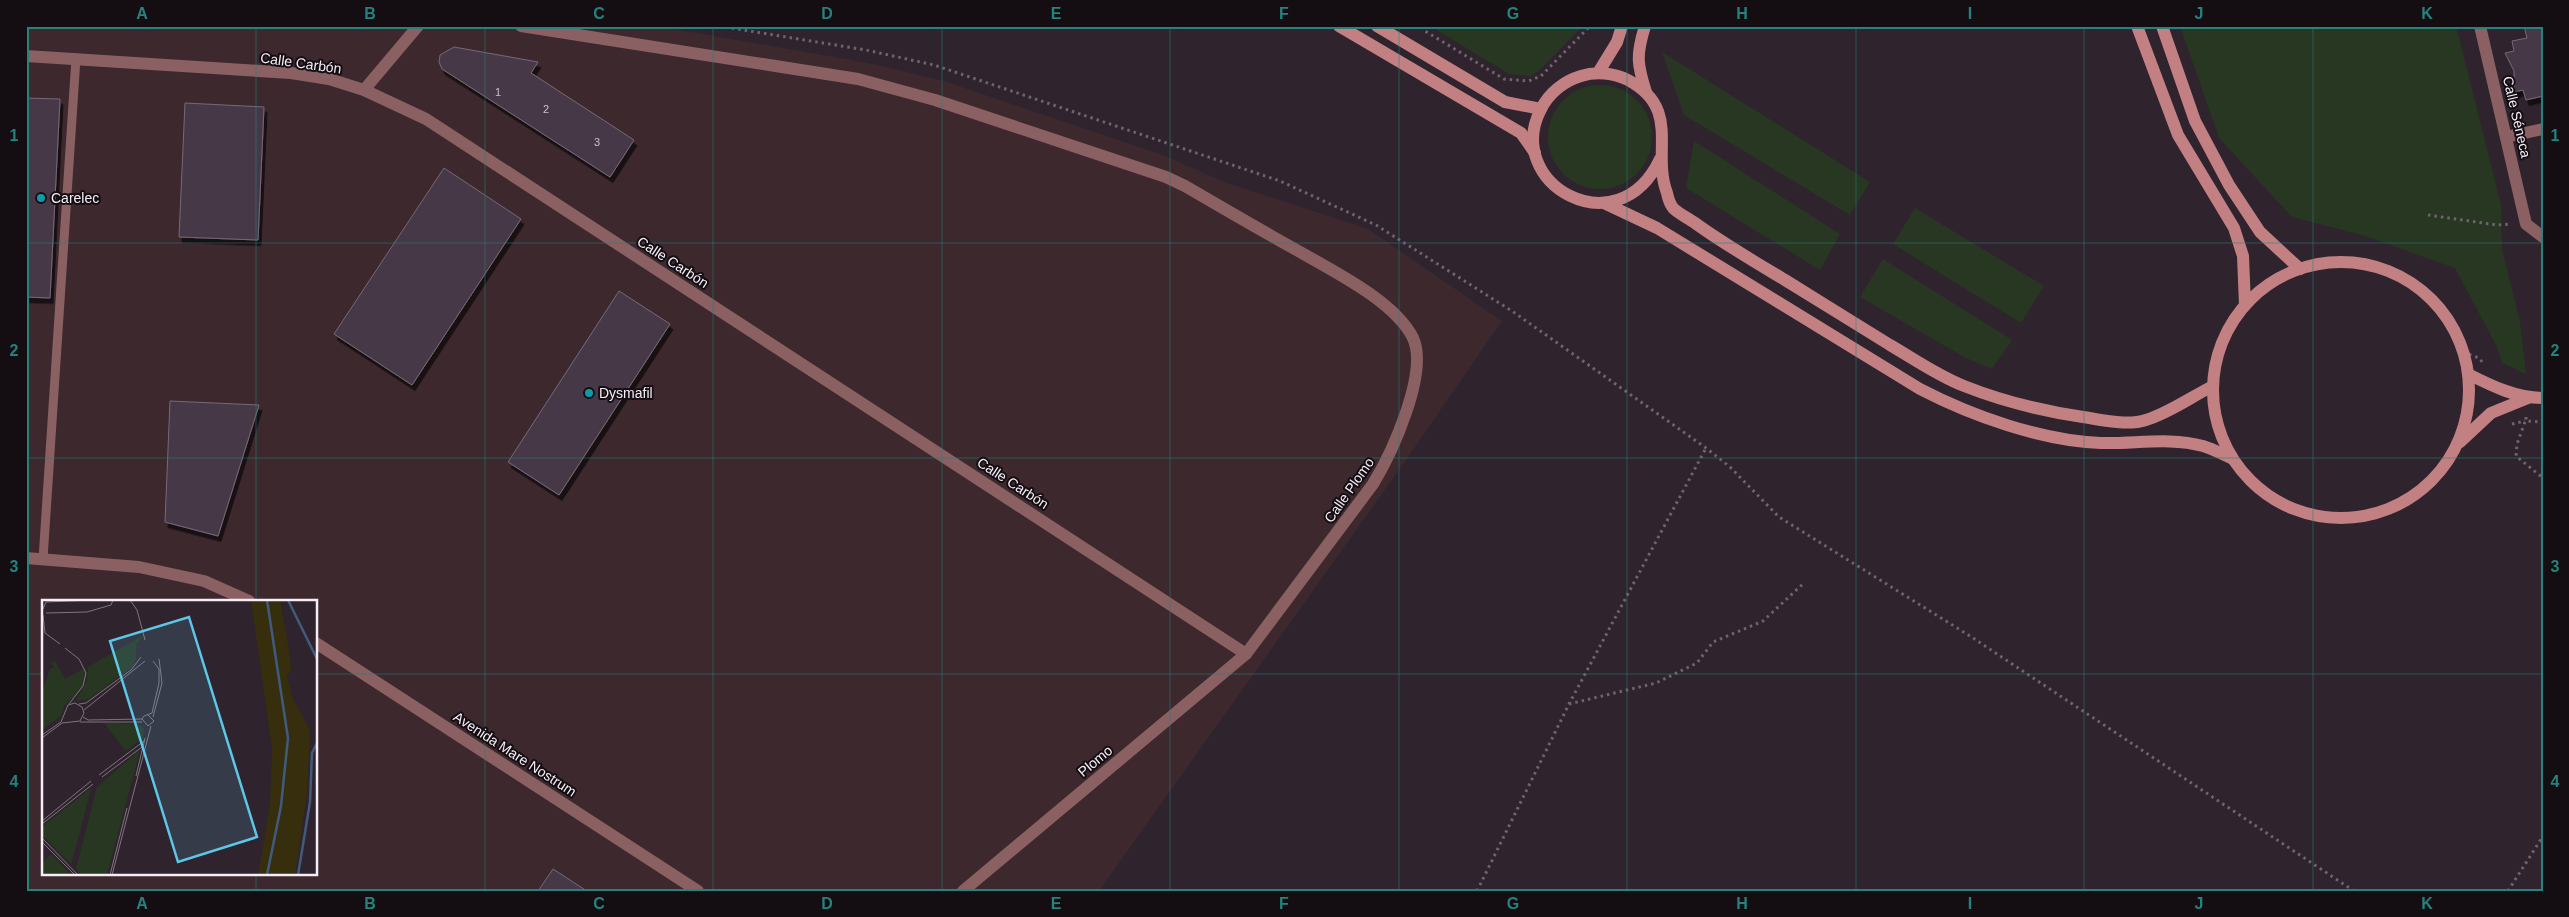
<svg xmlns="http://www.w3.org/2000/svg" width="2569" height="917" viewBox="0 0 2569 917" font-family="Helvetica,sans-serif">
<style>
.industrial{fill:#3c282d;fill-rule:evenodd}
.green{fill:#283722}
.building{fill:#463946;stroke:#776977;filter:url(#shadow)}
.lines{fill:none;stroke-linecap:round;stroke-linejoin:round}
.path{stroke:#6f646e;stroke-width:3;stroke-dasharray:2.5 4;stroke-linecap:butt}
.lane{stroke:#8b6062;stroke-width:9}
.street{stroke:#8b6062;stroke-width:12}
.secondary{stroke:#c38082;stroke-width:12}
.grid{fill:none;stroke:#26827c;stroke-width:1;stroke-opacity:0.55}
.culture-dot{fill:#0f9aa8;stroke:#140e13;stroke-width:2}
.labels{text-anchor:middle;stroke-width:4;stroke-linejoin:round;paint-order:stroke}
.number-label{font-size:11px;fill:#cac1ca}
.street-label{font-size:14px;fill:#f6eef6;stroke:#140e13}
.poi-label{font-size:14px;fill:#f6eef6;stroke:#140e13;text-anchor:start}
.inset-river{fill:none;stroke:#405b7d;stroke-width:2.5}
.inset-road{fill:none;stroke:#7f747e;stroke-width:1}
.view{fill:#5dc7e8;fill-opacity:0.15;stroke:#5dc7e8;stroke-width:2.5}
.inset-edge{fill:none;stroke:#f6eef6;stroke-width:2.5}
.neatline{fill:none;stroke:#26827c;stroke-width:2}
.grid-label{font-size:16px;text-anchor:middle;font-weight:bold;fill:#26827c}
</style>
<defs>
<filter id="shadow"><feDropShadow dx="3" dy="5.5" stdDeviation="0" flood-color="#0009"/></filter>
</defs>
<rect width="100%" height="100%" fill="#2f232e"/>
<path class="industrial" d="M26 26H658L874 64 944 81 1163 155 1222 181 1368 229 1502 321 1406 460 1099 891H26ZM44 601H316V873H44Z"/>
<g class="green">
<path d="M1430 26H1583L1539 71 1530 76 1509 74Z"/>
<path d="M2180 26H2456L2501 205 2502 250 2520 322 2526 374 2502 363 2496 345 2455 268 2362 235 2292 217 2219 138Z"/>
<path d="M1662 52 1870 182 1850 215 1684 115Z"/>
<circle cx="1600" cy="137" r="52"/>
<path d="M1694 141 1840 234 1820 270 1686 188Z"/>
<path d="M1915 208 2044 286 2021 323 1893 244Z"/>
<path d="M1883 259 2012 340 1992 369 1966 358 1860 297Z"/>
</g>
<g class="building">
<path d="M2524 26H2543V96L2526 100 2523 90 2514 92V71L2505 53 2514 51 2512 41 2527 38Z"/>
<path d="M454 47 538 62 531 73 634 140 610 177 442 69 439 62 440 55Z"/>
<path d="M26 98 60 99 50 298 26 297Z"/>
<path d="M185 103 264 107 258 240 179 237Z"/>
<path d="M444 168 521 219 412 385 334 334Z"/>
<path d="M619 291 670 324 559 495 508 462Z"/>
<path d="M170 401 259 405 218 536 165 522Z"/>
<path d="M553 869 587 891H538Z"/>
</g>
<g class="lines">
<g class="path">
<path d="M719 26 866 50 934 65 1280 181 1376 225 1512 311 1706 448 1730 467 1779 517 1970 636 2354 891"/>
<path d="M1422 26 1425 31 1504 79 1529 81 1541 76 1590 26"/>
<path d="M2428 215 2497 225 2511 224"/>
<path d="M2463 352 2479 358 2483 363"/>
<path d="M2526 417V421L2543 422"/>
<path d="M2525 422 2517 444 2516 456 2543 478"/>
<path d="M2512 424 2525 421"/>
<path d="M2441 470 2456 457"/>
<path d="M1569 704 1656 683 1697 663 1713 642 1763 621 1804 583"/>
<path d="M1477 891 1569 704 1706 448"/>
<path d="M2508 891 2543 836"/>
</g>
<path class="lane" d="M43 559 76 58"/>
<g class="street">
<path d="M521 26 858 79 935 100 1166 177 1185 186C1221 207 1257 228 1293 248 1329 269 1394 300 1413 338 1429 372 1392 453 1373 484L1246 654 963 891"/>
<path d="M2480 26 2526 224 2543 237"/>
<path d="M26 56 291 73 329 79 364 90 426 119 1246 654"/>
<path d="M364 90 418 26"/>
<path d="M2506 137 2543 129"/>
<path d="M26 558 139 567 204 581 249 601"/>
<path d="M316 643 698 891"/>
</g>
<g class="secondary">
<path d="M1339 26 1521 133 1535 153"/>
<path d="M1377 26 1505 102 1541 109"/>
<path d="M1645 26C1636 55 1637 64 1646 92"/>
<path d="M2137 26 2178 135 2234 228 2243 256 2245 305"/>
<path d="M2162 26 2195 121 2229 185 2260 232 2300 269"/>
<path d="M1598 73 1617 42 1622 26"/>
<path d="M1660 159C1618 249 1502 184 1541 109 1549 93 1564 81 1581 76 1596 71 1614 73 1628 80 1682 109 1651 151 1667 193 1668 198 1670 204 1673 208 1679 214 1688 218 1695 223 1724 244 1755 262 1785 280 1820 302 1855 323 1890 345 1914 359 1938 376 1964 386 2002 401 2042 411 2083 417 2102 420 2127 426 2146 420 2169 413 2191 397 2213 386"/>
<path d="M1604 203 1657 228 1920 389C1972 416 2042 441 2101 443 2135 444 2170 437 2203 446 2213 449 2222 454 2231 458"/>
<circle cx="2341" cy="390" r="128"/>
<path d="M2468 374C2492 386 2516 398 2543 398"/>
<path d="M2460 442 2491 413 2528 398"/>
</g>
</g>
<path class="grid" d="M256 26V601M485 26V891M713 26V891M942 26V891M1170 26V891M1399 26V891M1627 26V891M1856 26V891M2084 26V891M2313 26V891M26 243H2543M26 458H2543M26 674H44M316 674H2543M256 873V891"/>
<g class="culture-dot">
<circle cx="41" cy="198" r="5"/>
<circle cx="589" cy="393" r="5"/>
</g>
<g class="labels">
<g class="number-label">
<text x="498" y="96">1</text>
<text x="546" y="113">2</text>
<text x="597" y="146">3</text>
</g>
<g class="street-label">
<text transform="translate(301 63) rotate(8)" y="5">Calle Carbón</text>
<text transform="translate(2517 117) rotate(77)" y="5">Calle Séneca</text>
<text transform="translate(673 262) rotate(33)" y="5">Calle Carbón</text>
<text transform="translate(1013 483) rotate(33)" y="5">Calle Carbón</text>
<text transform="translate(1349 490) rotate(-55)" y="5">Calle Plomo</text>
<text transform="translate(515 754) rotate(33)" y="5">Avenida Mare Nostrum</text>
<text transform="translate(1095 761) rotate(-40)" y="5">Plomo</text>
</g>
<g class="poi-label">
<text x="51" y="203">Carelec</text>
<text x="599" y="398">Dysmafil</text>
</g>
</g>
<g transform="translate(42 600)">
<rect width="275" height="275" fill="#2f232e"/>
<path d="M102 35 94 44V59L90 67 47 99 34 101 45 81 46 67ZM9 62H13L23 79 43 68 44 75 39 90 23 105 19 116 0 130V92L8 69 12 67ZM62 123 94 124 102 128 101 138 84 151ZM98 150 65 275H40L34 269 55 187ZM49 188 35 243 29 264 0 235V227ZM9 254 27 273V275H0V263Z" fill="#283722"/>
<path d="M209 0H238L248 56 249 70 245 76 250 97 268 130 265 194 253 275H216L228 204 230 149Z" fill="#372e0e"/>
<path class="inset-river" d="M225 0 246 138 239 206 225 275M246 0 275 59M256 275 268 202 270 153 275 143"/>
<path class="inset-road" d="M88 0 95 10 103 40M1 9 4 2 50 0M4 13 45 12 69 5 71 0M1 15 3 33 18 44M23 48 37 59 44 73 41 86 27 104M37 104 44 103 89 70 99 57M42 110 103 61M106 115 112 121 106 126 100 119 102 116 110 113 117 83V69L111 61M41 117 46 120 100 119M111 117 120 83 117 59M38 122H100M0 135 19 122 26 105 33 103 40 107 42 113 38 121 20 123 0 138M57 175 102 141M94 176 103 138M60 177 100 147M0 221 49 181M0 224 51 184M0 238 36 275M0 242 33 275M68 275 85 208M70 275 109 126"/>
<path class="view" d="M147 17 215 237 136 262 68 41Z"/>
<rect width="275" height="275" class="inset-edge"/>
</g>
<rect width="2569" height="917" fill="none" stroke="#140e13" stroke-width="55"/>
<rect x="28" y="28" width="2514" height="862" class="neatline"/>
<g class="grid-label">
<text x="142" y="19">A</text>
<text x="370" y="19">B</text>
<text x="599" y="19">C</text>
<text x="827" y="19">D</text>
<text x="1056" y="19">E</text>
<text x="1284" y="19">F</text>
<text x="1513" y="19">G</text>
<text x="1742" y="19">H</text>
<text x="1970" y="19">I</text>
<text x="2199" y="19">J</text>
<text x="2427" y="19">K</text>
<text x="14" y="141">1</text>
<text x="2555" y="141">1</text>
<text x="14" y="356">2</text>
<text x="2555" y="356">2</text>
<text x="14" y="572">3</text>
<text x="2555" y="572">3</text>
<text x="14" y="787">4</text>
<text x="2555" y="787">4</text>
<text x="142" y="909">A</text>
<text x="370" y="909">B</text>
<text x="599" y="909">C</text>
<text x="827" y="909">D</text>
<text x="1056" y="909">E</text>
<text x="1284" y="909">F</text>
<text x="1513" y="909">G</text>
<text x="1742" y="909">H</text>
<text x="1970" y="909">I</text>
<text x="2199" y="909">J</text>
<text x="2427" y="909">K</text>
</g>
</svg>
